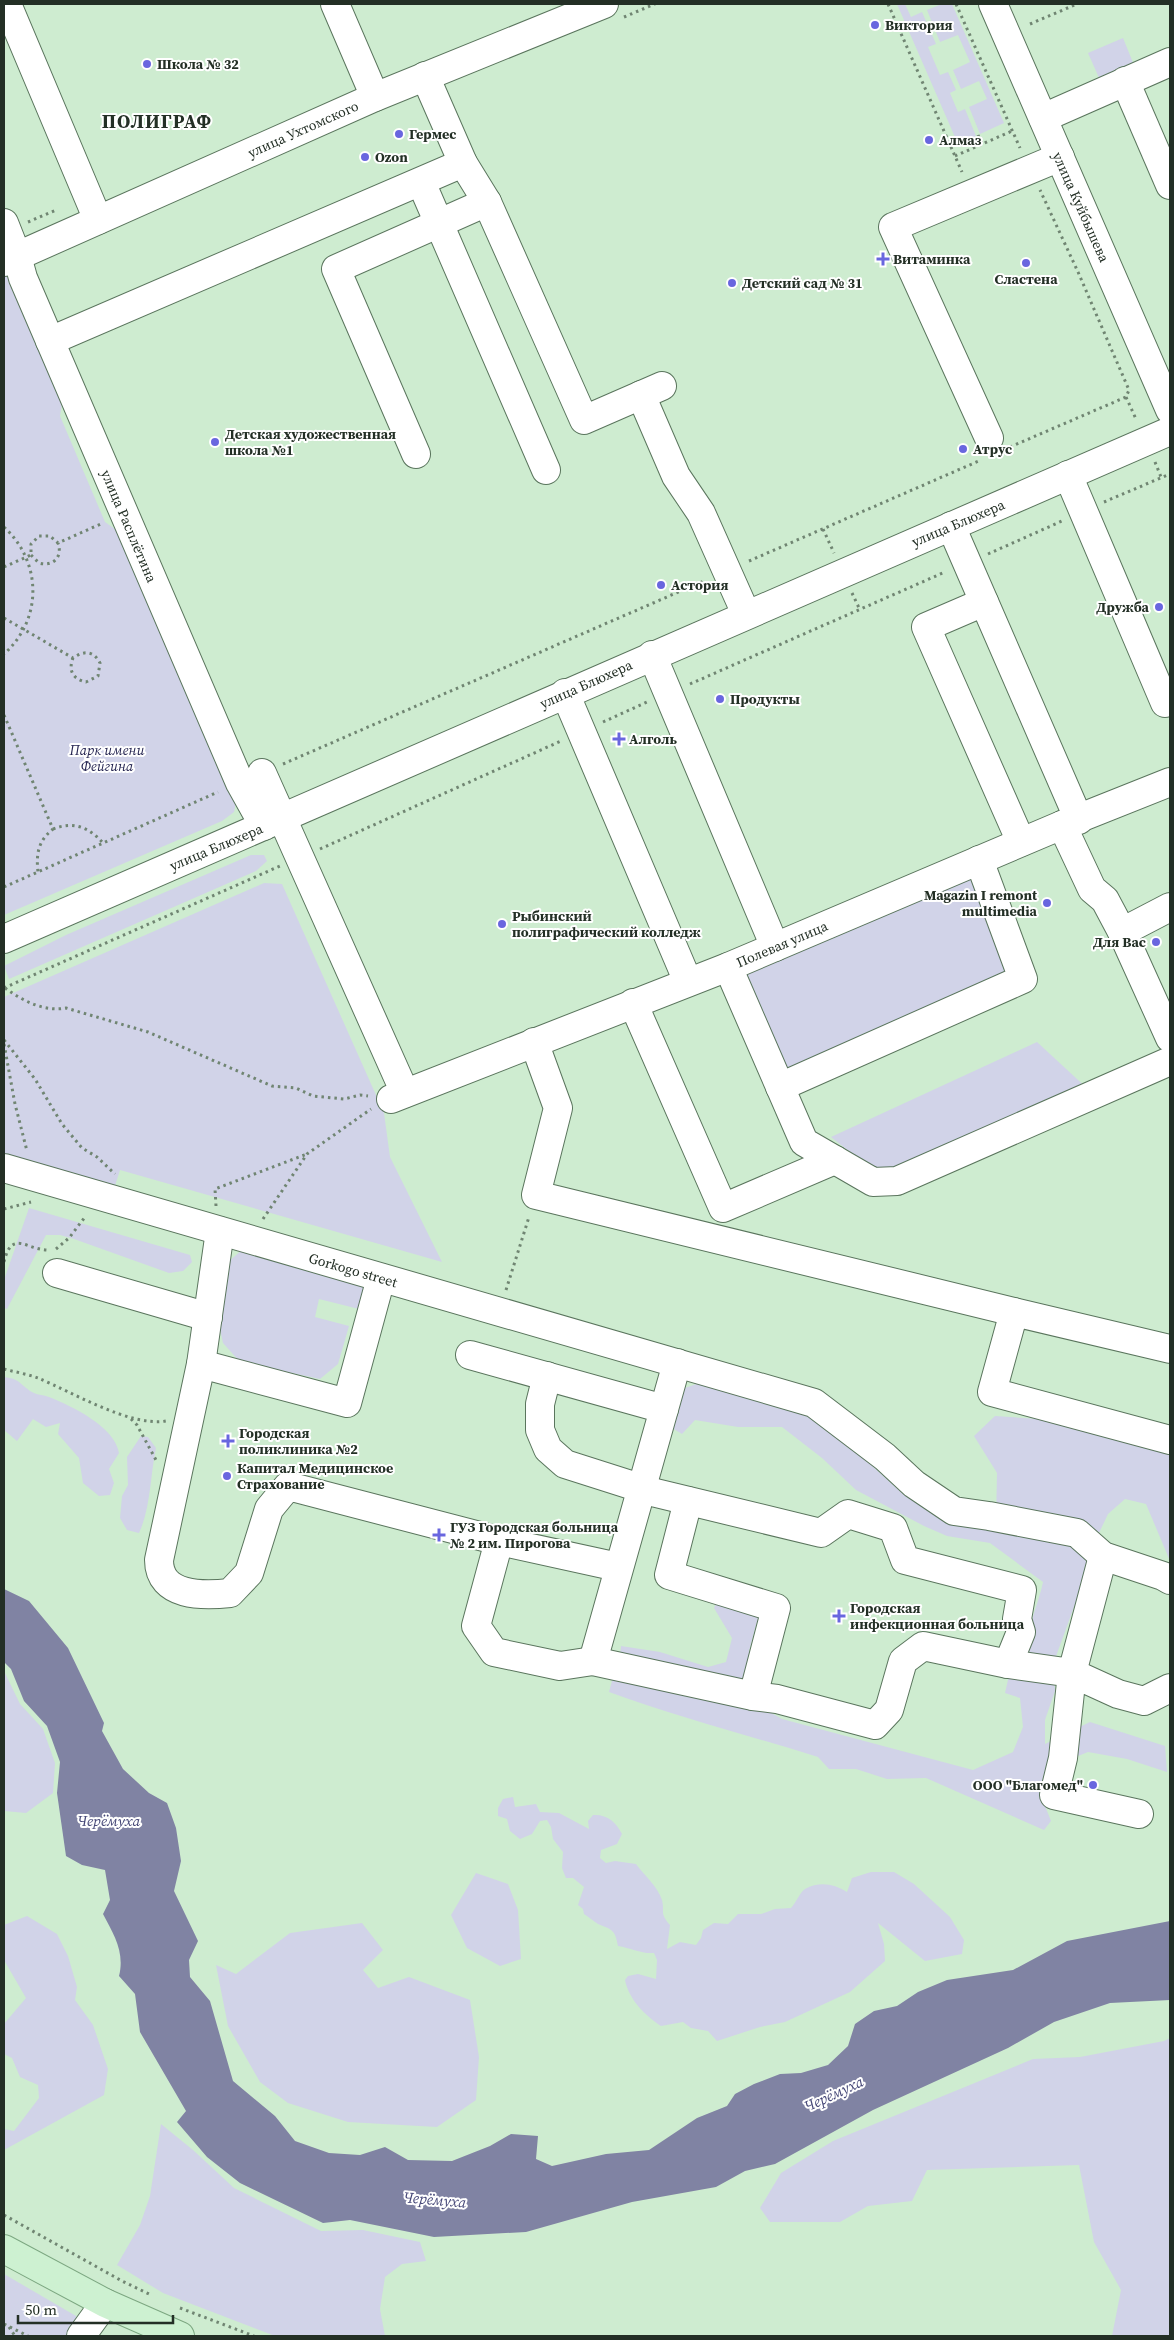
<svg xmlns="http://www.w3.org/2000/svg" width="1174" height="2340" viewBox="0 0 1174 2340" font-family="'Source Serif 4',serif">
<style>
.green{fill:#d1d3e8}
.water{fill:#8083a3}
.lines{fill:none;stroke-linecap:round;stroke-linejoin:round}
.minor-casing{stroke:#5a755d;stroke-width:30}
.major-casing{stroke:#7ca781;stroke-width:30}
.path{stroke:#708572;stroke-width:3;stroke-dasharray:2.5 4;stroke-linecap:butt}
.minor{stroke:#fff;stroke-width:28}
.major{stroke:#cdf1d1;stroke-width:28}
.poi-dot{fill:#6966df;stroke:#fff;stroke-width:2}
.labels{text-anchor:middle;stroke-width:4;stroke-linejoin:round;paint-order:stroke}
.poi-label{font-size:14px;font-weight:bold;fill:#232f25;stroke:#fff;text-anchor:start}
.street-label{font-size:14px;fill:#232f25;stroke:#fff}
.park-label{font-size:14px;font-style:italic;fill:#252551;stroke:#fff}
.water-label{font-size:15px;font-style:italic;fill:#454777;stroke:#fff}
.district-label{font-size:19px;font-weight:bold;letter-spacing:1px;fill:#232f25;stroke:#fff}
</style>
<rect width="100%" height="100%" fill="#ceecd0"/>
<g class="green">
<path d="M897 4H905L911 17 922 12 936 44 928 47 940 75 948 72 956 90 950 93 958 112 965 109 976 136 958 144Z"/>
<path d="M942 4H952L1004 123 980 134 969 107 987 99 979 81 961 89 953 70 970 62 958 35 940 42 927 10Z"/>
<path d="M1123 38 1134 65 1100 80 1088 53Z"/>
<path d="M8 270 63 397 60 416 105 522 122 534 236 802 234 812 222 821 4 915V272Z"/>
<path d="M251 855H264L267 861 256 871 9 979 4 966 66 935Z"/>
<path d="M976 877 1010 974 787 1070 742 975Z"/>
<path d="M264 883 282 884 384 1113 390 1157 442 1262 120 1170 114 1189 4 1159V997Z"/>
<path d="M1037 1042 1090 1091 892 1172 869 1167 831 1137Z"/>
<path d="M29 1208 190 1255 192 1262 183 1271 169 1273 74 1239 60 1235H46L7 1309 4 1308V1280Z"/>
<path d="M242 1250 365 1285 359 1309 319 1299 315 1317 349 1326 338 1364 320 1379 240 1362 223 1343 217 1316 228 1262Z"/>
<path d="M4 1377C22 1379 20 1386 34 1393 38 1395 44 1395 49 1397 72 1406 115 1427 119 1453L109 1469 114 1483 110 1495 99 1496 83 1483 79 1458 58 1434 60 1423 46 1427 33 1419 17 1441 4 1430Z"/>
<path d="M705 1381 819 1417 903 1494 965 1525 996 1521 997 1473 974 1436 995 1416 1068 1421 1170 1443V1561L1146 1504 1125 1499 1108 1514 1090 1552 1086 1574 1055 1659 1027 1655C1025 1631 1038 1606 1043 1582L990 1543 947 1536 924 1526 856 1490 822 1458 782 1427H738L695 1420 682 1434 672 1428 682 1389Z"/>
<path d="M141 1436 148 1437 156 1448C150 1476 151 1507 139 1533L127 1530 120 1518 122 1496 128 1485 127 1457Z"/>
<path d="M719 1597 760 1611 749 1651 748 1679 719 1683 620 1656 621 1646 660 1652 708 1667 726 1662 732 1638 714 1608Z"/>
<path d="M4 1671 20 1704 43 1729 55 1763 53 1793 26 1813 4 1811Z"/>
<path d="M1010 1671 1054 1676 1055 1691 1045 1720V1744L1090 1722 1165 1746 1167 1772 1127 1759 1088 1752 1066 1761 1044 1777 1043 1801 1051 1821 1044 1830 926 1778 887 1779 856 1769H829L818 1757C748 1735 677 1717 609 1692L613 1677 754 1703 782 1719 973 1770 1013 1752 1023 1727 1020 1698 1005 1693Z"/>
<path d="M513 1797 515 1807 536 1804 540 1812 559 1813 589 1829 588 1821 593 1815C607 1814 616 1822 622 1834L617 1844 601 1850 600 1858 606 1863 615 1861 636 1864C644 1875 658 1887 662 1900 665 1913 659 1912 670 1925L667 1949 680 1942 696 1945 701 1938 703 1930 714 1923 728 1924 738 1914H761L775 1909 791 1908C796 1903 800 1892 805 1889 820 1881 834 1884 847 1892L852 1878 871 1872H894L914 1884 950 1917 964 1940 962 1954 925 1961 878 1923 884 1944 885 1961 850 1992 785 2022 760 2027 717 2041 708 2031 691 2028 683 2022 661 2026C645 2015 629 2000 625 1980L628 1976 638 1974 656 1979 657 1960 654 1953C641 1954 631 1948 618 1946 615 1929 612 1930 598 1924 593 1921 589 1917 584 1914L583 1909 578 1905 584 1887 573 1878H566L562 1868 563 1852 553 1839 551 1827 547 1820 540 1821 532 1834 520 1839 510 1831 507 1819 498 1816V1808L503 1799Z"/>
<path d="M476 1873 508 1884 518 1910 521 1959 500 1966 467 1948 451 1915Z"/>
<path d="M27 1916 57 1934 68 1956 77 1987 75 2000 93 2025 108 2069 104 2095 4 2150V2129L14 2131 39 2098 38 2085 20 2077 12 2058 4 2054V2024L26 1998 4 1960V1925Z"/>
<path d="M362 1923 383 1950 363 1970 378 1988 409 1977 470 2000 479 2057 476 2100 437 2127 348 2122 288 2103 260 2082 228 2026 216 1965 236 1974 290 1933Z"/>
<path d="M1170 2038V2336H1112L1121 2290 1094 2242 1079 2165 927 2170 912 2201 868 2206 840 2222H770L760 2208 781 2173 833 2141 1033 2059 1080 2057 1164 2041Z"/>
<path d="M161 2124 193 2150 234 2188 321 2231 363 2230 420 2242 426 2261 402 2264 385 2277 380 2309 385 2336H275L163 2293 117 2265 140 2225 150 2196Z"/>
<path d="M4 2274 76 2316 77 2320 70 2336H4Z"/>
</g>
<path class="water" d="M4 1589 29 1601 68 1648 104 1723 102 1731 123 1769 149 1793 167 1803 176 1828 181 1861 174 1891 198 1941 189 1960 190 1977 210 2001 233 2081 275 2116 295 2141 329 2153 360 2155 385 2147 408 2160 452 2161 490 2146 511 2134 538 2136 536 2159 552 2166 606 2154 649 2150 697 2118 727 2106 735 2094 754 2084 780 2074 801 2073 828 2065 848 2046 855 2024 874 2011 897 2006 918 1992 947 1980 1013 1970 1067 1941 1170 1921V2000L1110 2003 1054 2022 1008 2048 873 2110 775 2164 745 2171 716 2187 632 2202 526 2232 434 2237 350 2220 323 2223 240 2183 207 2157 177 2122 186 2111 140 2032 135 1994 119 1976C125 1952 114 1935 103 1914L110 1900 105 1870 82 1865 66 1856 57 1793 60 1762 47 1726 24 1701 11 1669 4 1662Z"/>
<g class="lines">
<defs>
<g id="minor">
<path d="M7 4 98 220"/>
<path d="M335 4 375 97"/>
<path d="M993 4 1170 410"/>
<path d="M425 76 463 163 487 202 584 420 662 386"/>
<path d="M1125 81 1170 185"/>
<path d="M1043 118 1170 62"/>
<path d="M421 182 546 470"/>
<path d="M4 223 17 256 23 278 240 783 264 826"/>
<path d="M4 262 375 97 604 4"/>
<path d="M50 341 463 163"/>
<path d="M641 395 676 476 701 513 746 614"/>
<path d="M989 438 893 227 1060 157"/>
<path d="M416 454 336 269 487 202"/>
<path d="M1068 475 1165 703 1170 701"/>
<path d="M951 526 1079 820"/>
<path d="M984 602 926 627 1021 842"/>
<path d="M652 655 775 947"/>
<path d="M565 693 688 982"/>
<path d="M262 773 405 1093"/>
<path d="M1062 825 1092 889 1105 900 1122 932 1170 1038"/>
<path d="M1122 932 1170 907"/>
<path d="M4 939 1170 431"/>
<path d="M728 967 804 1142 873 1182 897 1181 1170 1061"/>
<path d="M633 1003 723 1208 835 1160"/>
<path d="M534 1042 558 1108 536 1195 1014 1312"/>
<path d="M780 1087 1023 979 979 860"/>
<path d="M391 1099 728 967 1062 825 1170 782"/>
<path d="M4 1168 814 1403 885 1457 914 1484 954 1511 989 1516 1077 1533 1103 1556 1163 1576 1170 1580"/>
<path d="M220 1231 201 1364 159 1560C159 1597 203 1596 230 1593L249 1573 269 1509 288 1486 499 1541 618 1567"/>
<path d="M57 1273 208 1317"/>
<path d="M1170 1349 1014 1312 992 1392 1170 1440"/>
<path d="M470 1355 664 1409"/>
<path d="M677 1363 593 1661 753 1696 777 1699 875 1725 889 1710 903 1661 923 1646 1008 1664 1072 1673 1103 1556"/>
<path d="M201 1364 347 1403 381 1278"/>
<path d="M547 1376 540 1404V1430L548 1449 565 1464 656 1493 821 1533 848 1514 893 1528 905 1560 1022 1590 1017 1619 1021 1632 1008 1664"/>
<path d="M688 1501 669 1575 776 1608 753 1696"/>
<path d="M499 1541 476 1626 494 1652 560 1666 593 1661"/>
<path d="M1139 1814 1054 1795 1063 1758 1072 1673 1118 1694 1144 1701 1170 1688"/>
<path d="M81 2336 105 2303"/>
</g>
<path id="major" d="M4 2249 105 2303 180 2336"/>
</defs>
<use href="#minor" class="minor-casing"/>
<use href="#major" class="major-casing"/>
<g class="path">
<path d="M888 4 962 172"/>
<path d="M956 4 1020 148"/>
<path d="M624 17 655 4"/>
<path d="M1030 24 1077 4"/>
<path d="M978 135 982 144"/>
<path d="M955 156 1012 131"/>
<path d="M28 222 56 210"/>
<path d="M1126 397 1136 419"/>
<path d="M1010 447 1126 397 1129 390 1078 272 1040 190"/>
<path d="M1155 462 1161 477"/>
<path d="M1104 502 1170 474"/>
<path d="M4 527C42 562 43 619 4 654"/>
<path d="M823 529 834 553"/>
<path d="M988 554 1062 521"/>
<path d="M31 555 39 563C53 567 63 557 58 543"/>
<path d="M749 561 981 460"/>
<path d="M4 567 31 555V544L39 536H50L58 543 103 523"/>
<path d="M852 593 860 610"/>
<path d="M4 618 73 658C84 650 94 651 100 663L98 676 86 682C73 679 68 671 73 658"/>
<path d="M690 684 945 572"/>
<path d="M4 715 53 829C38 841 36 854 38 872"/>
<path d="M603 722 647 702"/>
<path d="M283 764 706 580"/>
<path d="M53 829C73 821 89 827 103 843"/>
<path d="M320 849 561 741"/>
<path d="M4 887 218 792"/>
<path d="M4 988 280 866"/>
<path d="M5 988C23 1001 44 1012 66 1008L148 1032 272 1086 296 1088 313 1096 344 1099 360 1095 368 1096"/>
<path d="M4 1040 35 1079 62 1124 82 1148 97 1157 115 1174"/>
<path d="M4 1044 15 1104 27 1151"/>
<path d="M216 1206 215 1189 307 1154"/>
<path d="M4 1209 31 1202"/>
<path d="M263 1219 307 1154 371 1109"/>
<path d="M56 1249 69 1238 85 1217"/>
<path d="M4 1262C12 1228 27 1251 50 1250"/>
<path d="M506 1290 529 1217"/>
<path d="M4 1369C15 1372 27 1374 38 1378 72 1392 130 1427 166 1421"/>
<path d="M131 1419 137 1425 156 1460"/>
<path d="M4 2215 122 2281 149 2294"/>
<path d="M180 2308 254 2336"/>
<path d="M4 2324 28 2336"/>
<path d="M9 2327 15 2336"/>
</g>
<use href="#minor" class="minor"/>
<use href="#major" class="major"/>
</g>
<g class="poi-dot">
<circle cx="875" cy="25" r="5"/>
<circle cx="147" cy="64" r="5"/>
<circle cx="399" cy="134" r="5"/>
<circle cx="929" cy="140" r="5"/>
<circle cx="365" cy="157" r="5"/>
<path d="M880.5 251.5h5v5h5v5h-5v5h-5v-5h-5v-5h5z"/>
<circle cx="1026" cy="263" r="5"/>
<circle cx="732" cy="283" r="5"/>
<circle cx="215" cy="442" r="5"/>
<circle cx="963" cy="449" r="5"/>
<circle cx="661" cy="585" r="5"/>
<circle cx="1159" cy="607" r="5"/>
<circle cx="720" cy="699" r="5"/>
<path d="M616.5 731.5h5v5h5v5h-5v5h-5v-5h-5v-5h5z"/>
<circle cx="1047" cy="903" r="5"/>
<circle cx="502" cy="924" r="5"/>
<circle cx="1156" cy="942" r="5"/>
<path d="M225.5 1433.5h5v5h5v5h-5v5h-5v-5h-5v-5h5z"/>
<circle cx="227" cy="1476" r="5"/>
<path d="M436.5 1527.5h5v5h5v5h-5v5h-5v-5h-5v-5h5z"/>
<path d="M836.5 1608.5h5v5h5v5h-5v5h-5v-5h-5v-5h5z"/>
<circle cx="1093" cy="1785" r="5"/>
</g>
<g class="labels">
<g class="poi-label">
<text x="885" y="30">Виктория</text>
<text x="157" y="69">Школа № 32</text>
<text x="409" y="139">Гермес</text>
<text x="939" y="145">Алмаз</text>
<text x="375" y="162">Ozon</text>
<text x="893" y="264">Витаминка</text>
<text x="1026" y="284" text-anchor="middle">Сластена</text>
<text x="742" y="288">Детский сад № 31</text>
<text x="225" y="439">Детская художественная<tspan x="225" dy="16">школа №1</tspan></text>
<text x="973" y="454">Атрус</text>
<text x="671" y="590">Астория</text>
<text x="1149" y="612" text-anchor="end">Дружба</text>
<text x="730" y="704">Продукты</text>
<text x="629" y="744">Алголь</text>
<text x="1037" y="900" text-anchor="end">Magazin I remont<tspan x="1037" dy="16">multimedia</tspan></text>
<text x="512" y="921">Рыбинский<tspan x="512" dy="16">полиграфический колледж</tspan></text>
<text x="1146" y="947" text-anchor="end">Для Вас</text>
<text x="239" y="1438">Городская<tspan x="239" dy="16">поликлиника №2</tspan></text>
<text x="237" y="1473">Капитал Медицинское<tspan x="237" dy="16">Страхование</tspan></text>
<text x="450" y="1532">ГУЗ Городская больница<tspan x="450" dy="16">№ 2 им. Пирогова</tspan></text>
<text x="850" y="1613">Городская<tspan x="850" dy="16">инфекционная больница</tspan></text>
<text x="1083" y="1790" text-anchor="end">ООО "Благомед"</text>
</g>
<g class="street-label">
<text transform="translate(303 129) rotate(-24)" y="5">улица Ухтомского</text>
<text transform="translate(1081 207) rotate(66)" y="5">улица Куйбышева</text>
<text transform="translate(958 523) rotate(-23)" y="5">улица Блюхера</text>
<text transform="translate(129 526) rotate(67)" y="5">улица Расплётина</text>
<text transform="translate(586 684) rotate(-24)" y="5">улица Блюхера</text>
<text transform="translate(216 847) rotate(-23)" y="5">улица Блюхера</text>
<text transform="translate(782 944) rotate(-23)" y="5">Полевая улица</text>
<text transform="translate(353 1270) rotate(16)" y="5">Gorkogo street</text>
</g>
<g class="park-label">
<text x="107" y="755">Парк имени<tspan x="107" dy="16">Фейгина</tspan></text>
</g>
<g class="water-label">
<text x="109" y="1826">Черёмуха</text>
<text transform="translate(834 2094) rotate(-25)" y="5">Черёмуха</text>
<text transform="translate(435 2200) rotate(5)" y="5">Черёмуха</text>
</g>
<g class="district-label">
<text x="157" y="128">ПОЛИГРАФ</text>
</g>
</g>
<rect width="1174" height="2340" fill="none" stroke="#232f25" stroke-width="10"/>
<path d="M18 2315v8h155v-8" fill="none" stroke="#232f25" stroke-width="2.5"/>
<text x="25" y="2315" font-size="15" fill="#232f25" stroke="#ffffff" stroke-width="4" paint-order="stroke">50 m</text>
</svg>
